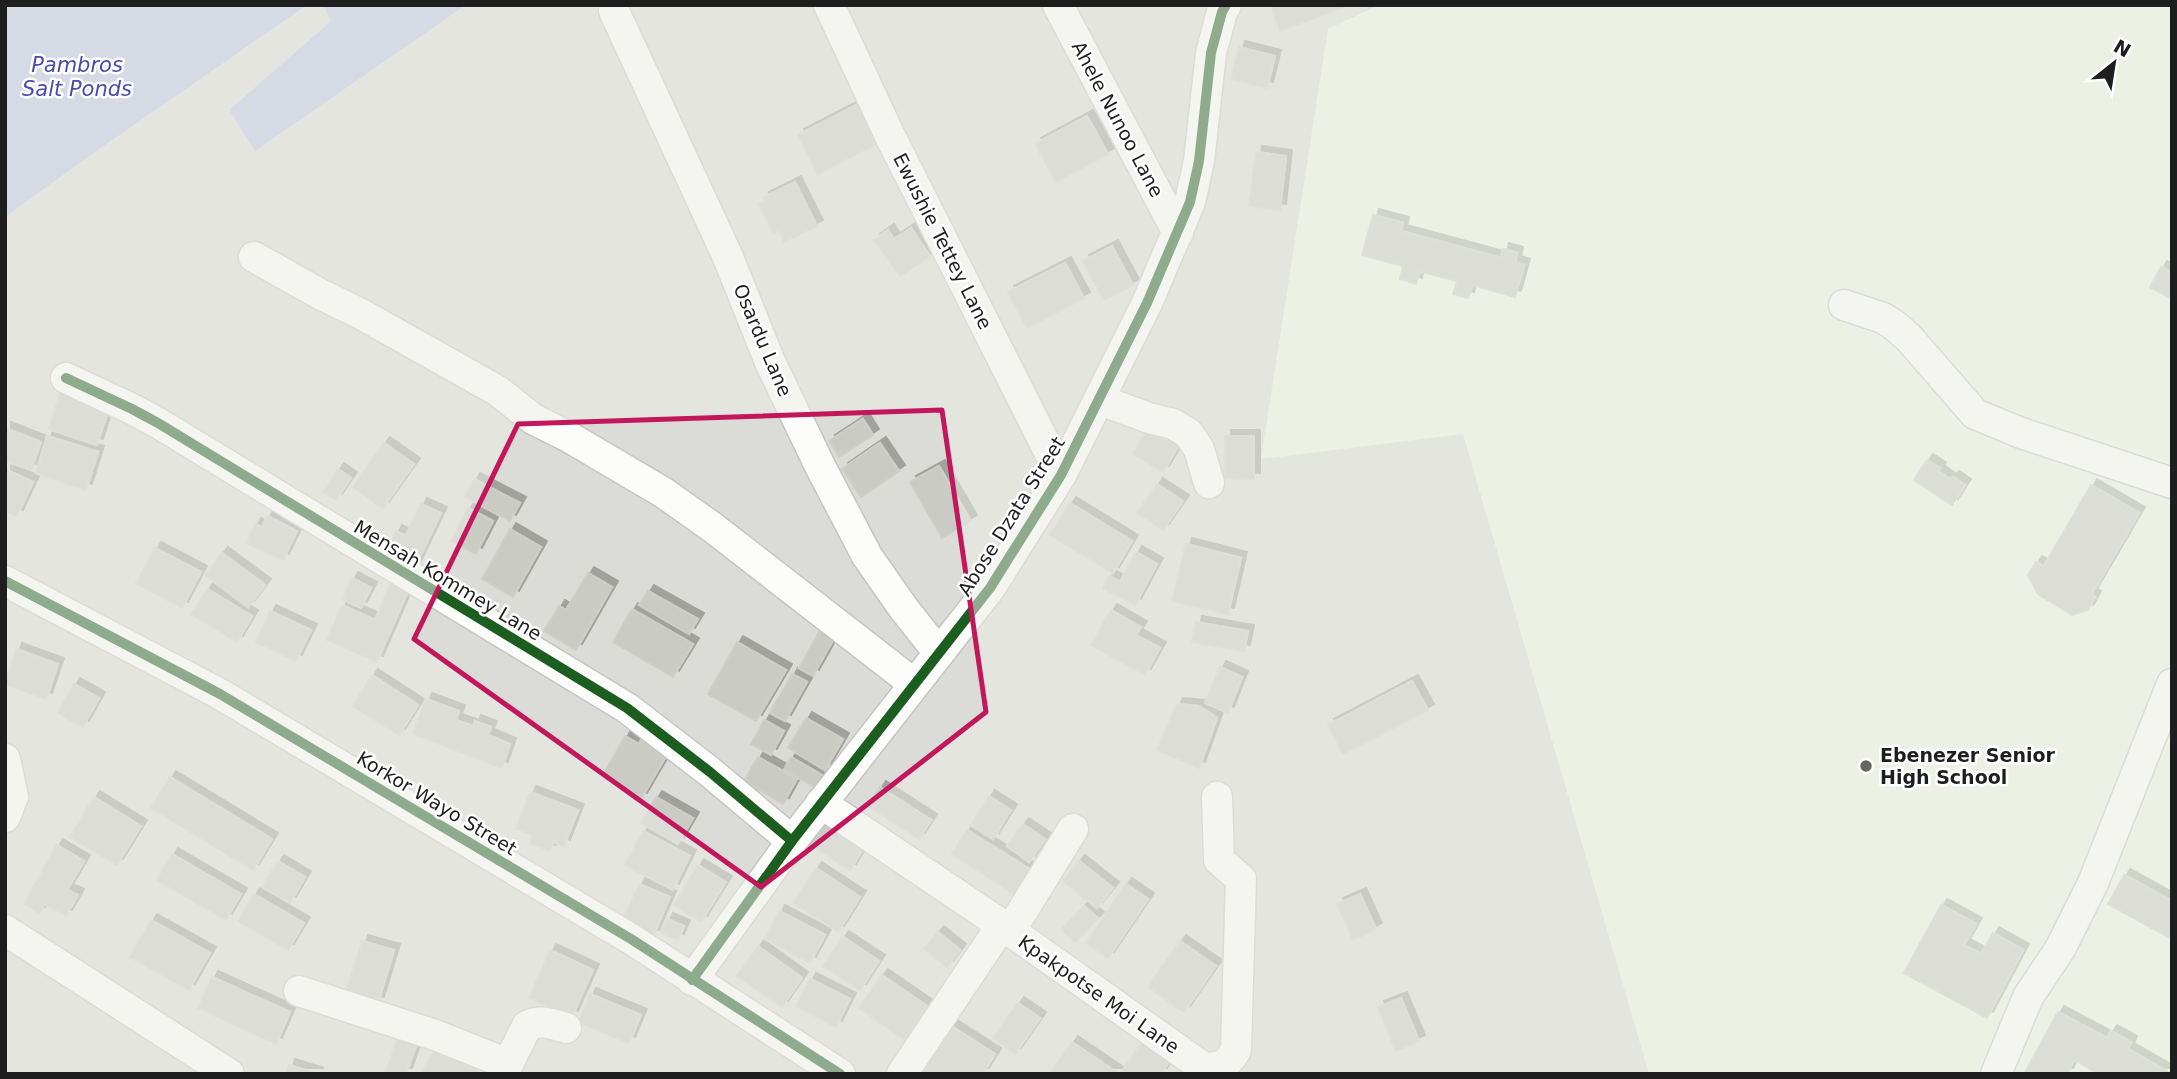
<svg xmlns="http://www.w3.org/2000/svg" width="2177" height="1079" viewBox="0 0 2177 1079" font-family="'DejaVu Sans',sans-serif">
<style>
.residential{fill:#dbdbd8}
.education{fill:#edf6e2}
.water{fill:#bac4e0}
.building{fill:#cbcbc6;stroke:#cfcfc8;stroke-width:2;filter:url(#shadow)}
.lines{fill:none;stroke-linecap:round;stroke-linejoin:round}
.minor-casing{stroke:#c5c5c3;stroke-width:33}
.minor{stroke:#fcfcfb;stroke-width:30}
.cycleway-casing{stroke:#fff;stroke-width:15}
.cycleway{stroke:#1b5e20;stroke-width:10}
.marked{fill:none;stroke:#c2185b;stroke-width:5;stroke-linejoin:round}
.poi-dot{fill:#666664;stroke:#fff;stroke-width:2.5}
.labels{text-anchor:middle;stroke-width:5;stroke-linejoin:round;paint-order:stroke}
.street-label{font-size:19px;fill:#1e1e1e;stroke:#fff}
.poi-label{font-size:19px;font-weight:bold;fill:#1e1e1e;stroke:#fff;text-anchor:start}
.water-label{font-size:21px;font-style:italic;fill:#4b4aaf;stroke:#fff}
</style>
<defs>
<filter id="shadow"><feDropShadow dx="6" dy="-6" stdDeviation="0" flood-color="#0004"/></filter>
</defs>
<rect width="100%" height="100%" fill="#ecece7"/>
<path class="residential" d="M307 5H323L331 21 229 110 255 150 466 5H2172V1074H5V217L98 150Z"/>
<path class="education" d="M1379 5H2172V1074H1649L1463 434 1261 459 1328 29Z"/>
<g class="water">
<path d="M5 5H307L98 150 5 217Z"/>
<path d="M323 5H466L255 151 229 110 331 21Z"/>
</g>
<g class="building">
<path d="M1271 5H1349L1280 31Z"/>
<path d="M1239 47 1275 56 1267 88 1231 79Z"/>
<path d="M858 104 878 143 818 174 798 135Z"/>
<path d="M1087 116 1108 154 1056 182 1035 144Z"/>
<path d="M1256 152 1286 156 1280 210 1249 206Z"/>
<path d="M795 182 817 226 784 242 779 230 774 233 759 204 766 203 763 198Z"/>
<path d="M1373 215 1403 223 1401 231 1501 258 1503 249 1517 253 1515 262 1524 265 1515 297 1472 285 1468 298 1453 294 1457 281 1419 271 1416 284 1400 279 1403 266 1362 255Z"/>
<path d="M911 228 930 256 900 276 874 240 888 230 894 239Z"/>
<path d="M1112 246 1133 285 1104 300 1083 261Z"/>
<path d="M1065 263 1084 298 1027 328 1008 292Z"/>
<path d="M2161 267 2172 273V299L2150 287Z"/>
<path d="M62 388 110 404 97 445 49 429Z"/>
<path d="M863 419 873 435 839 457 829 441Z"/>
<path d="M1148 427 1179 445 1163 472 1133 454Z"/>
<path d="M5 428 41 442 31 470 5 461Z"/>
<path d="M47 436 98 452 86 490 36 473Z"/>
<path d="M1225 436H1254V479L1224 478Z"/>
<path d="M384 443 414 464 383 508 353 487Z"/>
<path d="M880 443 899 471 861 497 842 469Z"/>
<path d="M1927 460 1940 468 1938 471 1951 480 1953 477 1965 485 1952 505 1914 480Z"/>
<path d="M939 466 971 521 942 538 910 482Z"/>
<path d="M5 469 33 482 17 516 5 511Z"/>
<path d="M338 469 351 478 336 500 323 492Z"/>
<path d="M474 479 520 503 510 521 465 497Z"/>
<path d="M1157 484 1183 501 1163 530 1137 513Z"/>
<path d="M2091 485 2139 513 2091 595 2095 597 2088 610 2072 615 2038 594 2028 575 2036 562 2044 566Z"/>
<path d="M1070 503 1132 541 1113 573 1050 535Z"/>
<path d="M421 504 441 513 415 567 385 553 396 531 406 536Z"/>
<path d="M468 508 493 521 476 554 451 541Z"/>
<path d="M267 516 297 531 283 560 246 543 255 524 262 527Z"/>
<path d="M510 529 541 547 513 597 482 579Z"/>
<path d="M1186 544 1241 558 1228 614 1172 601Z"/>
<path d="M155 548 201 572 182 608 136 583Z"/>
<path d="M1136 552 1157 564 1135 605 1103 588 1109 576 1120 582Z"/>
<path d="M222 553 265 585 248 607 205 575Z"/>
<path d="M588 573 612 587 576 650 544 631 559 606 566 610Z"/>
<path d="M352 578 371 588 361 608 342 599Z"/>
<path d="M391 583 408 591 377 662 327 640 342 605 375 620Z"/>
<path d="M207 589 252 616 237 642 191 614Z"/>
<path d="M648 591 698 619 689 634 639 605Z"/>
<path d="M632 609 693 644 673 677 613 642Z"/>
<path d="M1111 610 1141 627 1136 635 1160 648 1145 675 1091 645Z"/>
<path d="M270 611 311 630 296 661 256 642Z"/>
<path d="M1196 622 1248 631 1244 651 1192 642Z"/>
<path d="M823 625 837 633 813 676 799 668Z"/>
<path d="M737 642 786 670 756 721 708 694Z"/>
<path d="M16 649 58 664 46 699 5 684Z"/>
<path d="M1220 667 1242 677 1228 713 1205 703Z"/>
<path d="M792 674 807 682 785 721 770 713Z"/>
<path d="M372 675 418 705 399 735 353 706Z"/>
<path d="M1412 681 1428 710 1343 754 1328 725Z"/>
<path d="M74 684 99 698 83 727 58 713Z"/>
<path d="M426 699 459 711 456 720 473 726 475 721 491 727 488 735 510 744 502 768 413 734Z"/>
<path d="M1177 704 1199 706 1217 718 1199 768 1157 750Z"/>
<path d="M806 718 843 739 825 770 788 748Z"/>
<path d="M764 720 784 731 771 755 751 744Z"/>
<path d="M646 731 672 746 641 799 602 777 625 736 639 744Z"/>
<path d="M758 757 797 779 783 804 744 781Z"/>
<path d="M791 757 827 778 820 790 784 770Z"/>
<path d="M170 777 272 839 253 870 151 808Z"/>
<path d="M880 787 931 820 919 839 868 806Z"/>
<path d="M530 792 578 810 564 846 553 842 550 851 530 843 533 835 516 829Z"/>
<path d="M989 796 1011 810 993 839 971 825Z"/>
<path d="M94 797 141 826 117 865 70 837Z"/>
<path d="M656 797 693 818 678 844 641 823Z"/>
<path d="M830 816 868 841 850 870 811 845Z"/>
<path d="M1023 824 1045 839 1029 862 1007 846Z"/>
<path d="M967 830 1042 877 1026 902 952 854Z"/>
<path d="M643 831 690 856 673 890 625 865Z"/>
<path d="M57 845 84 861 67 890 78 895 66 916 45 904 39 913 24 904Z"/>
<path d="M172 854 241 894 226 920 157 880Z"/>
<path d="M278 861 305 877 290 903 262 887Z"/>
<path d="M1079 861 1113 888 1097 908 1063 881Z"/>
<path d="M698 865 726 882 701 922 674 905Z"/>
<path d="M816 868 860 897 838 932 794 903Z"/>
<path d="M2124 875 2172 901V939L2108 904Z"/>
<path d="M639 884 670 897 653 936 622 922Z"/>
<path d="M1126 884 1148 899 1108 958 1086 943Z"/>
<path d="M254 894 304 923 288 950 238 921Z"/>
<path d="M1360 894 1376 929 1353 940 1337 904Z"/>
<path d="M1941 905 1976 924 1964 945 1981 954 1993 933 2023 950 1987 1018 1904 973Z"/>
<path d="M1084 906 1098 918 1075 942 1061 930Z"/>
<path d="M779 911 825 935 810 963 765 939Z"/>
<path d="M667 919 684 926 678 940 661 933Z"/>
<path d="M151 920 210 953 189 990 130 957Z"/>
<path d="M938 932 960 950 947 967 924 949Z"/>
<path d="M843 937 879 961 860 990 823 966Z"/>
<path d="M362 941 394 950 378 1003 346 993Z"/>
<path d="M1180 941 1216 966 1184 1012 1148 987Z"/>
<path d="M758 946 802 978 782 1007 737 976Z"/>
<path d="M550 950 593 970 572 1017 529 998Z"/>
<path d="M882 975 927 1006 904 1039 859 1008Z"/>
<path d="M212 977 290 1012 276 1044 198 1008Z"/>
<path d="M810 979 850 999 836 1027 796 1006Z"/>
<path d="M590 994 641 1015 629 1043 578 1022Z"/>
<path d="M1401 998 1419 1041 1396 1051 1378 1007Z"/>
<path d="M1018 1003 1040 1018 1015 1054 993 1038Z"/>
<path d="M2058 1012 2107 1038 2111 1031 2131 1042 2128 1049 2172 1074H2099L2074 1060 2067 1074H2024Z"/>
<path d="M945 1022 995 1054 983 1074H920L914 1070Z"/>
<path d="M400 1033 418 1040 406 1074H385Z"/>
<path d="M1072 1042 1119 1074H1050Z"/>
<path d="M1140 1045 1168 1063 1161 1074H1129L1123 1070Z"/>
<path d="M436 1048 478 1072 477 1074H426L422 1071Z"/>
<path d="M289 1065 318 1074H286Z"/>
</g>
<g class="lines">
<defs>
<g id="minor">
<path d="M829 5 890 136 1061 475"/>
<path d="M1058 5 1178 233"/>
<path d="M614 11 727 255 770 362 820 466 867 556 904 609 939 653"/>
<path d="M254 257 320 294 361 314 498 391 533 419 569 437 664 493 712 527 913 683"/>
<path d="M1844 305 1883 318 1894 325 1908 337 1975 414 2021 433 2172 483"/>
<path d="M66 378 132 409 158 423 627 708 710 772 792 841"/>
<path d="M1100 400 1149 418 1173 424 1188 433 1199 449 1209 483"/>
<path d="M5 581 220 694 631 939 840 1074"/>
<path d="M5 759 13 797 5 817"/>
<path d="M821 803 1002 925 1204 1068C1222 1068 1227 1065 1236 1050L1241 879 1219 860 1217 797"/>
<path d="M5 930 229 1074"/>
<path d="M1010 931 1073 829"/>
<path d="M692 980 792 841 990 588 1061 475 1147 303 1190 202 1199 161 1211 53 1222 12 1226 5"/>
<path d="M299 991 435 1035 508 1064"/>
<path d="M503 1074 527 1026C540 1019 552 1024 566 1028"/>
<path d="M902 1074 1002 925"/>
<path d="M1996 1074 2028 997 2060 949 2093 883 2172 684"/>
</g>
</defs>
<use href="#minor" class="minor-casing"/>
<use href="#minor" class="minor"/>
<defs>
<g id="cycleway">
<path d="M66 378 132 409 158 423 627 708 710 772 792 841"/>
<path d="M5 581 220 694 631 939 840 1074"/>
<path d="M692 980 792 841 990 588 1061 475 1147 303 1190 202 1199 161 1211 53 1222 12 1226 5"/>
</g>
</defs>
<use href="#cycleway" class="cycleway-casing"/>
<use href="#cycleway" class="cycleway"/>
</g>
<path d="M0 0H2177V1079H0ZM942 410 986 712 761 887 414 639 518 424Z" fill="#ecece7" fill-opacity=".55" fill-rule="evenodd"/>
<path class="marked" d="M942 410 986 712 761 887 414 639 518 424Z"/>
<circle class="poi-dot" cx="1866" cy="766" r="7"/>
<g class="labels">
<g class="street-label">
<text transform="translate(1118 119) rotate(62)" y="7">Ahele Nunoo Lane</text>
<text transform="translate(943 241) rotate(63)" y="7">Ewushie Tettey Lane</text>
<text transform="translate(763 340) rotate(67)" y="7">Osardu Lane</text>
<text transform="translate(1011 516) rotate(-58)" y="7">Abose Dzata Street</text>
<text transform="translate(448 580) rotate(31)" y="7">Mensah Kommey Lane</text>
<text transform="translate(437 803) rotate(31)" y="7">Korkor Wayo Street</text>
<text transform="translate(1099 994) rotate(35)" y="7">Kpakpotse Moi Lane</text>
</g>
<g class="poi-label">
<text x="1880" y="762">Ebenezer Senior<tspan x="1880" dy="22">High School</tspan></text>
</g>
<g class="water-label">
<text x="77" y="72">Pambros<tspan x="77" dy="24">Salt Ponds</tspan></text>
</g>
</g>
<rect width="2177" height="1079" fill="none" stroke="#1e1e1e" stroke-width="14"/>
<g transform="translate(2114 63) rotate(30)" stroke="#ffffff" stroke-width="5" paint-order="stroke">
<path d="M0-5L12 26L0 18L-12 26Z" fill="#1e1e1e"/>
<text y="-10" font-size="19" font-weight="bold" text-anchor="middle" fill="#1e1e1e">N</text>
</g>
</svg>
